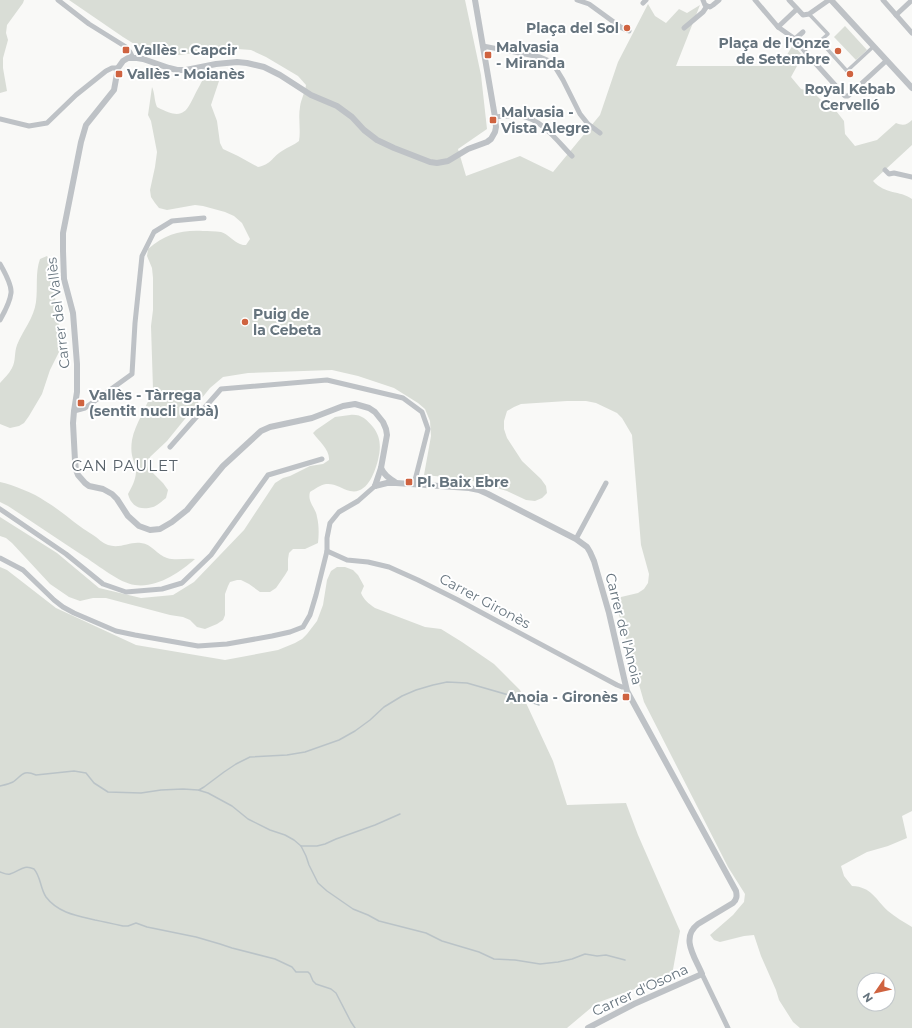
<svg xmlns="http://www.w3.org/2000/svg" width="912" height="1028" viewBox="0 0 912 1028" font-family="Montserrat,sans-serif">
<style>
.green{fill:#d9ddd6;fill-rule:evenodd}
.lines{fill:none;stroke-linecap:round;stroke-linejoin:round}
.stream{stroke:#bac3c7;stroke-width:1.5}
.pedestrian{stroke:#bec2c6;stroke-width:3.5}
.minor{stroke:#bec2c6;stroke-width:5}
.tertiary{stroke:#bec2c6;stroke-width:6}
.poi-dot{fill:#cf6340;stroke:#fff;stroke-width:1.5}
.labels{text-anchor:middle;stroke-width:4;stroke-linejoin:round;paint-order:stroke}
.poi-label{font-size:14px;font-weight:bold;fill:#66747e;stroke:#fff;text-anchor:start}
.street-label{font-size:14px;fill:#66747e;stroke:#fff}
.neighbourhood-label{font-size:15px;letter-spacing:1px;fill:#58626a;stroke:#fff}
</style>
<rect width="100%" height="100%" fill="#f9f9f7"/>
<g class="green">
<path d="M0 0H24L23 3 7 25 6 33 8 40 3 58V68L7 91 0 93Z"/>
<path d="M69 0H465L481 75 487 129 458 149 466 176 520 156 553 172 600 115 618 62 648 4 655 16 666 23 679 9 687 13 700 5 676 66H780L793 45 806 59 797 66 791 77 801 89 812 91 829 108 833 107 844 121 845 134 855 146 877 140 896 123C903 126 907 125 912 120V145L873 181C886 195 899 190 912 199V811L902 816 907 838 888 846 867 852 841 866 844 876 852 886C872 887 875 899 888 911 895 917 904 922 912 927V1028H800L793 1022 779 1000 776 990 761 956 754 935 744 936 720 942 714 940 710 935 733 915 738 909 744 902 745 894 728 867 644 702 615 601 621 597 638 593 644 589 648 583 649 574 641 545 632 435 622 418 617 413 596 403 586 401H567L521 404 514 407 507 411 504 421V429L507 438 522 461 541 479 546 486 547 493 542 498 535 501 526 500 507 491 466 479 424 475 431 436 430 421 425 409 418 403 394 388 358 376 332 370 248 373 223 377 210 388 167 441 150 457 148 463 150 470 163 483 168 490 166 498C162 501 157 506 153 507 140 511 131 506 128 494 132 487 136 479 136 471 136 467 134 463 133 459 131 453 131 447 132 440 135 424 148 405 153 389L151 326 153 310V278L152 268 147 256 148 249C166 234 180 230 203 231 208 231 215 231 221 232 228 234 233 241 240 244 242 245 244 245 246 245L250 239 242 223 234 216 225 212 203 206 195 205 167 210 159 208 155 203 151 197 150 190 155 167 157 152 151 121 148 115 152 87C155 94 154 100 157 107 188 124 187 107 200 85 202 81 204 77 208 76 210 75 213 75 215 75L219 81 211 105 217 121 220 143 223 149 238 156 258 167C272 164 271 158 282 151 288 147 294 145 299 141 301 129 298 119 300 107 301 99 305 93 306 85L298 76 266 57 251 50 238 49 203 52 179 55 146 50 139 47 123 37ZM864 980H888V1004H864Z"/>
<path d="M845 26 867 50 856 60 834 37Z"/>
<path d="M47 256 50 261 54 273 55 282 54 290 56 305 61 336V343L60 350 50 370 42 394 29 416 24 423 19 426 10 428 0 424V383C4 378 9 374 12 368 16 361 14 353 17 345 23 330 34 318 36 302 38 287 35 273 40 259Z"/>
<path d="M350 415C361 414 366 419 373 427 381 437 381 448 378 460 375 472 367 495 350 491 342 489 335 483 326 484 320 485 315 489 310 492 307 502 316 508 317 517 319 525 319 534 318 543L305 549H293L289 553 288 559V570L285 575 276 588 270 592H260L249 584 241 580H237L230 582 228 586 225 594V615L223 620 217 624 205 629 197 627 190 620 183 617 170 615 106 598H93L80 601 69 597 50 584 12 543 6 538 0 536V517L57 553 99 588 141 598 173 595 194 582 244 530 275 483 283 478 290 476 310 466 323 464 329 460C330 450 319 441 313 433L316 430 335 417Z"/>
<path d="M0 482C13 485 34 493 45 501 62 511 76 525 93 535 98 538 102 543 108 545 120 549 131 541 141 543 152 544 157 555 167 558 176 561 185 558 195 559 179 573 157 588 135 585 119 583 98 565 85 557 59 540 34 523 8 506L0 502Z"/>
<path d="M0 567 7 570 56 608 136 645 225 660 278 650 295 643 302 639 307 634 317 621 323 605 327 580 331 571 337 567H345L353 570 358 575 364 586 361 593C364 600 368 603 375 608L425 627 441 629 462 642 494 664 520 690 553 761 567 805 626 803 638 835 680 931 672 975 594 1004 592 1007 567 1028H0Z"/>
</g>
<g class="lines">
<g class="stream">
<path d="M0 786C4 785 9 784 13 782 22 776 22 769 36 775L74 771 86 773 94 783 108 792 141 793 161 790 183 789 198 790 208 793 232 806 248 819 270 830 285 835 294 840 301 846H317L325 844 336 839 375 825 400 814"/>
<path d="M199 790 204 787 224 772 236 764 250 757 287 755 305 752 339 740 355 731 370 720 384 707 402 696 416 690 433 685 447 682 467 683 519 698 539 705"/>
<path d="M301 846 306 856 309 865 318 883 327 891 353 909 368 915 379 921 426 933 442 941 479 952 494 959 515 960 540 964 558 962 572 959 585 954 597 956 606 955 625 960"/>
<path d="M0 872C3 873 7 875 10 874 20 871 23 864 34 869 41 877 40 888 46 897 58 913 78 916 95 920 105 922 114 924 123 926H128L136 923 147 927 196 937 220 944 232 948 275 959 292 967 296 972H308L310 974 313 981 316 984 331 989 336 993 351 1022 355 1028"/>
</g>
<path class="pedestrian" d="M809 14 828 34 820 41 847 71 873 47"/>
<g class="minor">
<path d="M58 0 89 24 126 47 130 52 133 58"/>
<path d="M577 0 589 4 622 28 629 31"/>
<path d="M703 0 705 5 710 7 713 5 719 0"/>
<path d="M755 0 778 27 795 39 807 54 845 96H848L886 61"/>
<path d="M789 0 803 15 809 14 829 0"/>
<path d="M883 0 912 33"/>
<path d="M643 3 646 0"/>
<path d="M896 15 912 0"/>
<path d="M778 27 797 9"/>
<path d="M684 28 703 12 707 6"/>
<path d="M795 39 803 32"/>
<path d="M483 46 540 57 552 62 563 80 580 114 588 124 600 133"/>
<path d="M495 117C504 116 512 115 521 116 542 119 558 142 572 156"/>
<path d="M0 119 29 126 47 123 76 95 106 71 112 68H118"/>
<path d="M885 170 889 174 894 173 912 177"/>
<path d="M0 264C4 271 12 286 11 293 10 302 4 313 0 320"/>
<path d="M74 411 85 408 132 374 135 323 142 256 154 232 172 221 204 218"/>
<path d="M170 447 221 389 327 380 403 398 422 412 428 429 414 484"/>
<path d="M0 509 66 554 103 584 126 592 162 589 182 583 211 555 268 475 322 459"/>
<path d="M576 539 606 483"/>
<path d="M327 551 347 560 368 562 389 567 418 580 458 600 617 685 622 687H625"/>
<path d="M0 558 23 570 54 600 63 607 74 613 116 631 135 635 198 646 227 644 272 636 290 632 303 627 310 615 316 595 327 551V538L330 523 339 512 358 501 375 486"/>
<path d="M702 974 728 1028"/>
</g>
<g class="tertiary">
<path d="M831 0 912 88"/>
<path d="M381 468C384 475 389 478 395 482"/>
<path d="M375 486 381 468 387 435 386 429 383 422 375 412 369 408 355 404 343 406 312 418 270 427 261 431 223 466 187 510 172 522 160 529 150 530 139 526 128 516 117 499 112 494 103 489 89 486 85 483 78 475 76 470 75 461 73 423 74 411 77 392V364L73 313 64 279 63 251V233L81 142 86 125 114 90 118 68 123 61 128 58H137L143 59 169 68 177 70H186L216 64 237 62 247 63 264 67 280 75 311 95 337 106 352 117 364 130 377 140 394 148 430 162 437 163 448 161 468 149 487 142 491 139 495 132 496 127 495 117 475 0"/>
<path d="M375 486 387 483H396L469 488 479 490 488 494 576 539 587 547 590 552 594 561 609 613 627 691 736 891C737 896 737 899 733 903L698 924C680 938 695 957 702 974L634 1004 588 1028"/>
</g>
</g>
<g class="poi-dot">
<circle cx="627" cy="28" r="4"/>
<rect x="122" y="46" width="8" height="8" rx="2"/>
<circle cx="838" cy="51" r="4"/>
<rect x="484" y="51" width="8" height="8" rx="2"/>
<rect x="115" y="70" width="8" height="8" rx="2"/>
<circle cx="850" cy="74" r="4"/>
<rect x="489" y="116" width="8" height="8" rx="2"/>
<circle cx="245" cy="322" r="4"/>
<rect x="77" y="399" width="8" height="8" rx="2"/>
<rect x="405" y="478" width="8" height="8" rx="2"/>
<rect x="622" y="693" width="8" height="8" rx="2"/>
</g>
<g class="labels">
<g class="poi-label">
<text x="619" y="33" text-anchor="end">Plaça del Sol</text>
<text x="830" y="48" text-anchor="end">Plaça de l'Onze<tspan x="830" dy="16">de Setembre</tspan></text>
<text x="496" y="52">Malvasia<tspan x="496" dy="16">- Miranda</tspan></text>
<text x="134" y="55">Vallès - Capcir</text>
<text x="127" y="79">Vallès - Moianès</text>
<text x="850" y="94" text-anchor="middle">Royal Kebab<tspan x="850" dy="16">Cervelló</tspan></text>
<text x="501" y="117">Malvasia -<tspan x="501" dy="16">Vista Alegre</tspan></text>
<text x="253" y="319">Puig de<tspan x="253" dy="16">la Cebeta</tspan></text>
<text x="89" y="400">Vallès - Tàrrega<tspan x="89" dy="16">(sentit nucli urbà)</tspan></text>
<text x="417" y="487">Pl. Baix Ebre</text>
<text x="618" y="702" text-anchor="end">Anoia - Gironès</text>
</g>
<g class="street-label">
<text transform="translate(58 313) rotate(-97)" y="5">Carrer del Vallès</text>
<text transform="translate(485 601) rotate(28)" y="5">Carrer Gironès</text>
<text transform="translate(624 629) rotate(76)" y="5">Carrer de l'Anoia</text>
<text transform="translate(640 990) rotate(-25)" y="5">Carrer d'Osona</text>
</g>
<g class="neighbourhood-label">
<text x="125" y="471">CAN PAULET</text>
</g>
</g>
<g transform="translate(876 992) rotate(236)"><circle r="19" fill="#ffffff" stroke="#c2c7cb"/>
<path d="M0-3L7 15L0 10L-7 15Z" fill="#cf6340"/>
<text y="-6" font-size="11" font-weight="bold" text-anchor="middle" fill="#66747e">N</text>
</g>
</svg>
